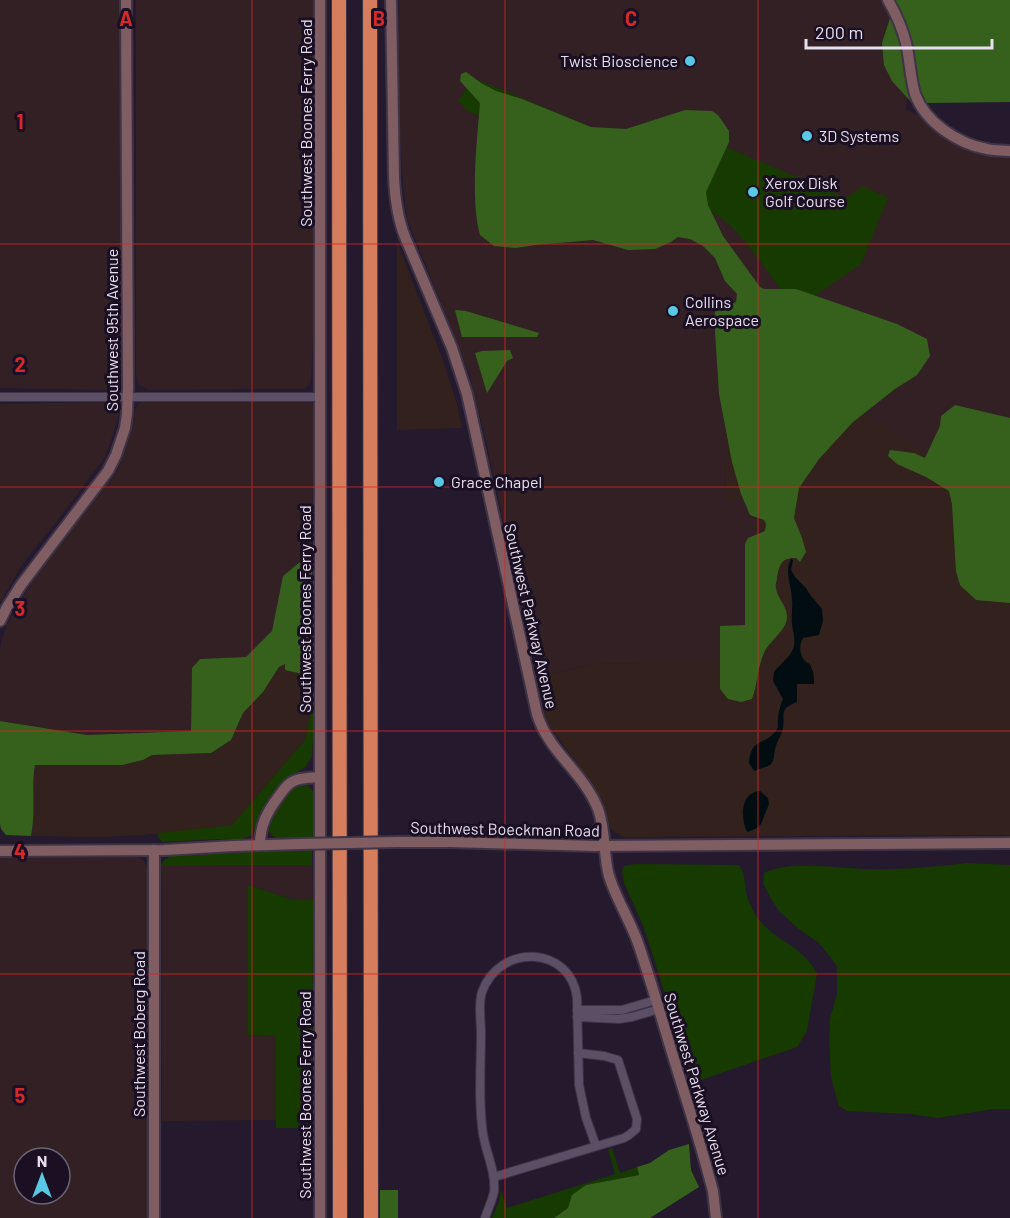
<svg xmlns="http://www.w3.org/2000/svg" width="1010" height="1218" viewBox="0 0 1010 1218" font-family="Barlow,sans-serif">
<style>
.commercial{fill:#33211e}
.industrial{fill:#332025;fill-rule:evenodd}
.green{fill:#173a00}
.forest{fill:#36611d}
.water{fill:#010d10}
.lines{fill:none;stroke-linecap:round;stroke-linejoin:round}
.street-casing{stroke:#3e3445;stroke-width:10}
.secondary-casing{stroke:#3e3445;stroke-width:14}
.highway-casing{stroke:#3e3445;stroke-width:16}
.street{stroke:#5b4f66;stroke-width:8}
.secondary{stroke:#805d63;stroke-width:10}
.highway{stroke:#d57d5d;stroke-width:14}
.secondary-bridge-casing{stroke:#3e3445;stroke-width:14;stroke-linecap:butt}
.secondary-bridge{stroke:#805d63;stroke-width:10}
.grid{fill:none;stroke:#d62828;stroke-width:1.5;stroke-opacity:0.55}
.poi-dot{fill:#58c8e4;stroke:#1b1023;stroke-width:2}
.labels{text-anchor:middle;stroke-width:6;stroke-linejoin:round;paint-order:stroke}
.poi-label{font-size:16px;fill:#e6dfed;stroke:#1b1023;text-anchor:start}
.street-label{font-size:16px;fill:#e6dfed;stroke:#1b1023}
.grid-label{font-size:20px;text-anchor:middle;font-weight:bold;fill:#d62828;stroke:#1b1023;stroke-width:6;stroke-linejoin:round;paint-order:stroke}
</style>
<rect width="100%" height="100%" fill="#24192d"/>
<g class="commercial">
<path d="M397 241 441 355 457 404 462 428 397 430Z"/>
<path d="M721 309 1010 479V835L624 837 617 834 610 828 604 804 595 788 548 724 541 703 536 677 595 664 645 663 755 500H726Z"/>
<path d="M285 664 307 675 313 671V703L305 740 232 825 143 835 102 837 31 836 33 826 32 800 35 765H122L143 760 152 755 211 753 231 740 243 713 263 692 279 667Z"/>
</g>
<g class="industrial">
<path d="M0 0H119L122 378 115 388 102 390 0 388Z"/>
<path d="M136 0H315L317 248 311 382 304 389 149 390 139 385 136 375Z"/>
<path d="M399 0H915L906 110 935 122 947 138 1010 155V479L929 455 843 402 722 309 726 500H756V662L595 664 536 677 486 441 469 373 407 219 403 185 398 101Z"/>
<path d="M306 399 311 401 314 406 312 552 284 576 272 631 246 657 201 659 192 668 191 731 87 735 0 721V650L1 642 7 624 26 591 42 567 118 470 128 442 136 407 141 402 151 401Z"/>
<path d="M108 402 117 406 119 413 111 441 105 457 58 520 23 563 0 603V404Z"/>
<path d="M0 857H137L143 860 146 865 148 871 147 1218H0ZM24 1158H60V1194H24Z"/>
<path d="M312 865 313 900H294L248 885 249 1035 276 1036V1120L162 1121 161 866Z"/>
</g>
<g class="green">
<path d="M474 78 591 127 675 154 714 142 846 198 863 186 888 198 861 264 795 309 760 261 735 230 723 219 697 203 510 129 468 111 458 101Z"/>
<path d="M317 669 312 756 306 766 282 784 264 808 260 814 252 835 243 839H219L162 842 158 837V833L232 825 305 740 313 703V671Z"/>
<path d="M301 784C308 784 311 788 314 794L316 838C306 838 281 841 273 836 258 827 283 795 292 788 295 785 298 785 301 784Z"/>
<path d="M312 849V865L161 866 162 862 170 856 203 855 230 851Z"/>
<path d="M967 863 1010 865V1109H993L938 1118 910 1114 847 1111 839 1106 831 1077 829 1038 830 1018 837 994V966L819 943 799 929 780 912 771 899 763 883 764 873C788 860 838 868 865 869 900 870 933 867 967 863Z"/>
<path d="M635 864 739 865C746 874 744 885 747 896 749 902 753 911 757 917 772 939 805 947 817 974L807 1031 797 1047 701 1080 692 1079 644 928 624 883 622 872 624 866Z"/>
<path d="M248 885 294 900H313L312 1128H276V1036L248 1035Z"/>
<path d="M612 1148 620 1173 637 1167 639 1175 586 1185 568 1208 554 1218H492L499 1202 501 1190 507 1208 615 1174 608 1150Z"/>
</g>
<g class="forest">
<path d="M892 0H1010V102L928 103 911 102 892 81 884 65 882 43 891 15Z"/>
<path d="M466 72 481 83 496 91 522 99 591 127 626 129 685 110 712 111 718 115 729 131V142L706 192 708 205 723 236 760 287 764 289H796L897 324 927 339 930 356 917 375 895 389 853 422 819 459 799 488 794 518 802 538 806 552 800 562 796 558C781 557 779 566 777 578 777 581 775 584 776 588 777 598 788 607 787 618 786 631 769 641 764 653 757 668 758 684 752 699L741 702 728 699 720 689V626L745 625V544L748 538 765 531 766 524 764 520 750 515 741 494 732 462 719 394 714 316 716 310 736 302 737 294 725 281 715 258 703 246 690 239 678 237 671 242 655 249 628 250 593 240 535 245 516 248 494 246 480 235C470 198 477 142 480 103L460 81 461 74Z"/>
<path d="M455 310 466 311 539 333 537 337H462Z"/>
<path d="M510 350 513 358 507 361 487 393 475 353 482 351Z"/>
<path d="M955 405 1010 418V603L976 600 960 585 956 571 952 504 949 491 926 477 897 464 888 456 890 450 914 453 925 458 940 426 941 416Z"/>
<path d="M312 552 313 671 307 675 285 670V664L279 667 263 692 243 713 231 740 211 753 152 755 143 760 122 765H35C31 788 36 813 31 836L6 835 1 829 0 824V721L87 735 191 731 192 668 200 659 246 657 272 631 283 576Z"/>
<path d="M689 1144 691 1170 699 1187 650 1218H554L568 1208 572 1195 586 1185 639 1175 637 1167 650 1163 669 1150Z"/>
<rect x="380" y="1190" width="18" height="28"/>
</g>
<g class="water">
<path d="M791 559 793 560 791 570 795 577 806 588 811 596 822 609 823 621 819 635 803 638C799 645 799 655 805 661 811 666 809 661 812 669 814 673 814 679 814 684H797V702C779 709 785 712 783 728 782 735 776 742 775 750 774 755 774 760 771 764 768 767 758 769 754 771L749 763C751 735 768 747 778 727 777 718 779 708 783 699L773 681 774 672C779 665 788 659 792 651 797 642 793 634 792 624 791 616 793 608 792 600 792 587 784 572 791 559Z"/>
<path d="M760 791 768 798 769 804 761 824 757 828 748 832 746 830C741 816 740 793 760 791Z"/>
</g>
<g class="lines">
<defs>
<g id="street">
<path d="M0 397H321"/>
<path d="M577 1010H622L656 1000"/>
<path d="M577 1017 619 1019 632 1017 659 1009"/>
<path d="M494 1177 624 1138 629 1135 636 1129 637 1119 618 1060 604 1056 578 1053"/>
<path d="M485 1218C488 1209 492 1201 494 1192 496 1172 486 1153 483 1134 478 1101 481 1066 481 1033 481 1020 478 1004 482 992 500 942 571 946 577 998L579 1085 586 1118 596 1146"/>
</g>
<g id="secondary">
<path d="M391 0 394 178C395 198 397 217 405 237L452 348 467 394 537 714C549 753 583 771 598 809 606 830 603 854 609 876 616 899 630 920 638 943 652 984 664 1027 677 1069 687 1102 698 1135 707 1169L713 1191 716 1218"/>
<path d="M888 0C896 14 902 27 906 43 910 60 910 77 915 94 925 122 958 144 987 149 994 151 1002 150 1010 151"/>
<path d="M0 621 7 607 21 585 108 471 116 455 125 428 127 414 128 387 126 0"/>
<path d="M397 842H451L595 846 1010 843"/>
<path d="M260 845C260 825 267 812 279 796 283 791 286 785 292 782 300 777 311 778 320 777"/>
<path d="M154 850V1218"/>
<path d="M0 851 164 850 234 846 300 844"/>
<path d="M320 1218V0"/>
</g>
<g id="highway">
<path d="M339 0 340 1218"/>
<path d="M370 0 371 1218"/>
</g>
</defs>
<use href="#street" class="street-casing"/>
<use href="#secondary" class="secondary-casing"/>
<use href="#highway" class="highway-casing"/>
<use href="#street" class="street"/>
<use href="#secondary" class="secondary"/>
<use href="#highway" class="highway"/>
<defs>
<path id="secondary-bridge" d="M300 844 397 842"/>
</defs>
<use href="#secondary-bridge" class="secondary-bridge-casing"/>
<use href="#secondary-bridge" class="secondary-bridge"/>
</g>
<path class="grid" d="M252 0V1218M505 0V1218M758 0V1218M0 244H1010M0 487H1010M0 731H1010M0 974H1010"/>
<g class="poi-dot">
<circle cx="690" cy="61" r="6"/>
<circle cx="807" cy="136" r="6"/>
<circle cx="753" cy="192" r="6"/>
<circle cx="673" cy="311" r="6"/>
<circle cx="439" cy="482" r="6"/>
</g>
<g class="labels">
<g class="poi-label">
<text x="678" y="67" text-anchor="end">Twist Bioscience</text>
<text x="819" y="142">3D Systems</text>
<text x="765" y="189">Xerox Disk<tspan x="765" dy="18">Golf Course</tspan></text>
<text x="685" y="308">Collins<tspan x="685" dy="18">Aerospace</tspan></text>
<text x="451" y="488">Grace Chapel</text>
</g>
<g class="street-label">
<text transform="translate(306 123) rotate(-90)" y="6">Southwest Boones Ferry Road</text>
<text transform="translate(112 330) rotate(-90)" y="6">Southwest 95th Avenue</text>
<text transform="translate(305 609) rotate(-90)" y="6">Southwest Boones Ferry Road</text>
<text transform="translate(531 616) rotate(77)" y="6">Southwest Parkway Avenue</text>
<text transform="translate(505 829) rotate(1)" y="6">Southwest Boeckman Road</text>
<text transform="translate(139 1034) rotate(-90)" y="6">Southwest Boberg Road</text>
<text transform="translate(697 1084) rotate(73)" y="6">Southwest Parkway Avenue</text>
<text transform="translate(305 1095) rotate(-90)" y="6">Southwest Boones Ferry Road</text>
</g>
</g>
<g class="grid-label">
<text x="126" y="26">A</text>
<text x="379" y="26">B</text>
<text x="631" y="26">C</text>
<text x="20" y="129">1</text>
<text x="20" y="372">2</text>
<text x="20" y="616">3</text>
<text x="20" y="859">4</text>
<text x="20" y="1103">5</text>
</g>
<g transform="translate(42 1176)"><circle r="28" fill="#1b1023" stroke="#6c6374" stroke-width="1.5"/>
<path d="M0-4.5L10 22L0 15L-10 22Z" fill="#58c8e4"/>
<text y="-9" font-size="16" font-weight="bold" text-anchor="middle" fill="#e6dfed">N</text>
</g>
<path d="M806 39v9h186v-9" fill="none" stroke="#e6dfed" stroke-width="3"/>
<text x="815" y="39" font-size="18" fill="#e6dfed" stroke="#1b1023" stroke-width="4.5" paint-order="stroke">200 m</text>
</svg>
